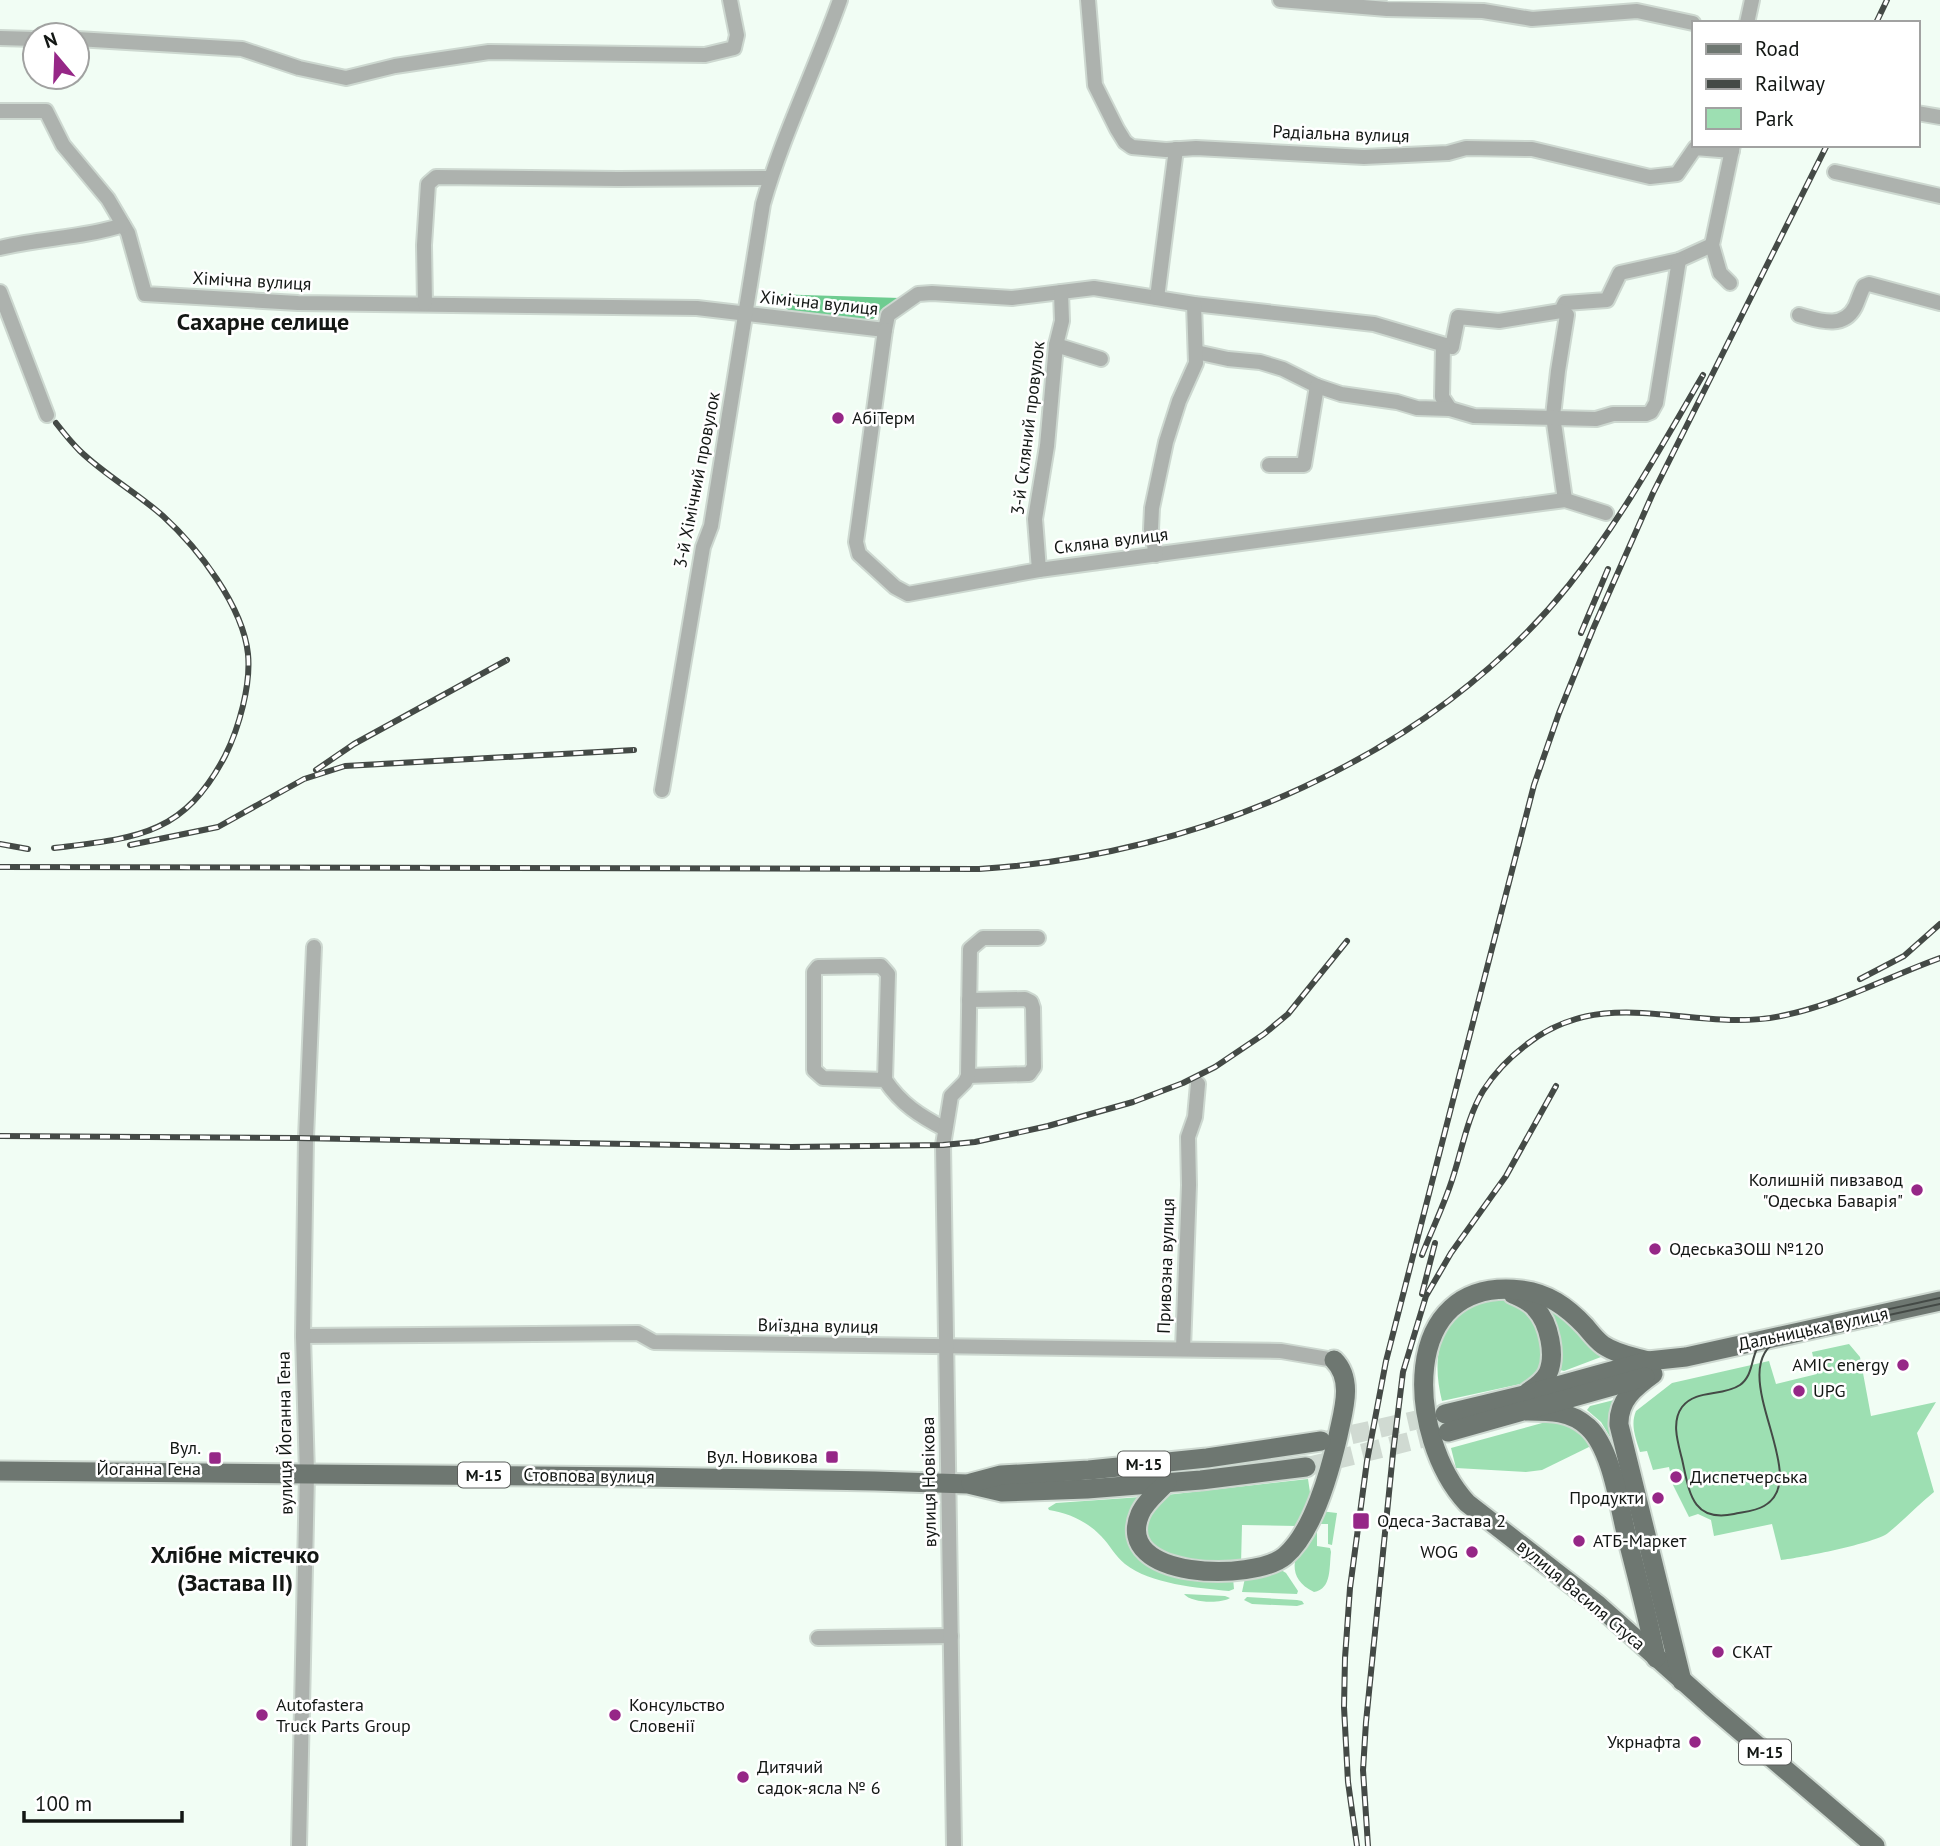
<svg xmlns="http://www.w3.org/2000/svg" width="1940" height="1846" viewBox="0 0 1940 1846" font-family="'PT Sans',sans-serif">
<style>
.green{fill:#9ddfb2}
.forest{fill:#6ecc90}
.lines{fill:none;stroke-linecap:round;stroke-linejoin:round}
.major-tunnel{stroke:#d0dad2;stroke-width:19;stroke-dasharray:19 10;stroke-linecap:butt}
.minor-casing{stroke:#cdd8d0;stroke-width:18}
.major-casing{stroke:#cdd8d0;stroke-width:23}
.minor{stroke:#adb2ae;stroke-width:14}
.major{stroke:#6e7771;stroke-width:19}
.tram{stroke:#444a46;stroke-width:2}
.rail-casing{stroke:#444a46;stroke-width:6}
.rail{stroke:#fff;stroke-width:3.5;stroke-dasharray:10;stroke-linecap:butt}
.poi-dot{fill:#962787;stroke:#fff;stroke-width:2.5}
.labels{text-anchor:middle;stroke-width:5;stroke-linejoin:round;paint-order:stroke}
.shield{fill:#fff;stroke:#5a5d5a;stroke-width:2}
.shield-label{font-size:16px;font-weight:bold;fill:#131714}
.street-label{font-size:18px;fill:#131714;stroke:#fff}
.poi-label{font-size:18px;fill:#131714;stroke:#fff;text-anchor:start}
.district-label{font-size:24px;font-weight:bold;fill:#131714;stroke:#fff}
</style>
<rect width="100%" height="100%" fill="#f1fdf4"/>
<g class="green">
<path d="M1487 1300H1514L1524 1304C1542 1333 1552 1349 1534 1381L1442 1401C1431 1357 1438 1317 1487 1300Z"/>
<path d="M1551 1305 1601 1355V1357L1564 1371 1560 1370 1554 1324 1548 1307Z"/>
<path d="M1849 1344 1860 1357 1871 1416 1936 1402 1917 1433 1934 1492C1918 1505 1904 1520 1888 1533 1876 1543 1800 1558 1781 1560L1772 1524 1714 1536 1711 1520 1698 1514 1689 1517 1673 1485 1669 1467 1653 1470 1647 1451 1640 1452C1636 1439 1630 1425 1636 1411L1672 1383 1769 1361 1776 1384 1817 1374 1812 1352Z"/>
<path d="M1614 1400 1615 1435 1610 1437 1601 1422 1587 1410 1590 1406Z"/>
<path d="M1553 1420C1574 1423 1581 1428 1591 1446L1542 1470 1526 1472 1456 1468 1451 1448Z"/>
<path d="M1308 1479 1311 1499 1297 1526 1242 1525 1241 1564 1183 1561 1150 1546C1141 1520 1150 1514 1166 1495Z"/>
<path d="M1141 1497 1134 1543 1233 1578 1234 1589 1229 1591C1198 1588 1150 1584 1125 1564 1115 1556 1110 1545 1101 1536 1087 1521 1068 1513 1049 1510L1048 1508 1056 1503Z"/>
<path d="M1320 1511 1337 1513 1332 1545 1328 1544V1524H1317V1546L1330 1548 1331 1552C1329 1567 1332 1589 1314 1592 1274 1573 1306 1535 1320 1511Z"/>
<path d="M1278 1568 1286 1573 1298 1591 1297 1594 1242 1592 1245 1578Z"/>
<path d="M1184 1594 1225 1596 1230 1598C1220 1604 1191 1603 1184 1594Z"/>
<path d="M1247 1597 1297 1600 1302 1601 1304 1604 1297 1606 1252 1604 1244 1600Z"/>
</g>
<path class="forest" d="M772 294 900 298 873 319H837L789 311Z"/>
<g class="lines">
<g class="major-tunnel">
<path d="M1323 1441 1443 1414"/>
<path d="M1306 1467 1448 1432"/>
</g>
<defs>
<g id="minor">
<path d="M1088 0 1095 85 1117 129 1125 142 1132 147 1166 150 1196 148 1364 157 1448 153 1466 148 1532 149 1650 177 1677 174 1695 148 1732 151"/>
<path d="M1280 0 1387 9 1483 11 1532 19 1637 11 1693 23"/>
<path d="M1747 23 1752 0"/>
<path d="M0 38 35 39"/>
<path d="M77 39 242 49 299 68 346 78 395 66 489 52 705 55 734 48 737 35 730 0"/>
<path d="M0 111H46L63 145 108 199 128 233 145 294 298 303 697 308 885 330 888 315 918 294 932 293 1012 298 1094 288 1194 304 1374 324 1452 347 1458 317 1499 321 1561 311 1565 303 1607 300 1620 273 1679 260 1712 245"/>
<path d="M1917 113 1940 117"/>
<path d="M1835 172 1940 196"/>
<path d="M0 248C41 238 83 238 123 225"/>
<path d="M1730 283 1720 273 1712 245 1733 145"/>
<path d="M0 292 47 415"/>
<path d="M1157 298 1176 149"/>
<path d="M425 304 424 245 428 184 436 177 618 179 770 178"/>
<path d="M1561 311 1567 315 1558 371 1553 416 1565 500"/>
<path d="M1799 315C1818 320 1843 330 1855 307 1858 301 1860 293 1864 286L1869 284 1940 303"/>
<path d="M885 330 856 542 859 554 895 587 908 594 1039 570 1565 500 1606 513"/>
<path d="M1056 345 1101 359"/>
<path d="M1443 346 1442 397 1450 409"/>
<path d="M1196 352 1228 359 1260 362 1283 369 1317 386 1341 394 1397 402 1417 408 1450 409 1474 416 1596 419 1613 414H1646L1651 412 1656 403 1679 260"/>
<path d="M1269 465H1304L1317 386"/>
<path d="M1156 555 1151 529 1152 508 1166 442 1179 401 1196 363 1194 304"/>
<path d="M1039 570 1035 519 1047 446 1056 345 1062 321 1061 292"/>
<path d="M662 790 703 547 711 526 763 204C783 134 816 68 840 0"/>
<path d="M968 1076 1029 1074 1034 1067 1033 1008 1031 1002 1025 999 969 1000"/>
<path d="M885 1080 888 974 881 966 818 967 814 972V1070L823 1078 885 1080C901 1104 920 1116 945 1129"/>
<path d="M303 1336 638 1333 654 1342 1281 1351 1334 1360"/>
<path d="M1183 1349 1189 1185 1188 1137 1195 1117 1198 1084"/>
<path d="M818 1638 951 1636"/>
<path d="M299 1846 307 1474 303 1336 306 1138 314 947"/>
<path d="M954 1846 943 1145 951 1096 965 1082 968 1076 970 949 983 938H1038"/>
</g>
<g id="major">
<path d="M1513 1294C1522 1298 1530 1301 1536 1309 1549 1323 1556 1355 1548 1373 1544 1381 1536 1387 1528 1392"/>
<path d="M1648 1361C1634 1357 1616 1354 1603 1345 1596 1340 1591 1333 1585 1326 1567 1307 1548 1293 1521 1290 1396 1276 1407 1438 1467 1503L1598 1605 1711 1706 1875 1846"/>
<path d="M1653 1374C1635 1387 1618 1400 1619 1425L1682 1681"/>
<path d="M1528 1411C1550 1411 1571 1411 1588 1427 1612 1449 1619 1506 1627 1537 1637 1577 1648 1617 1656 1658"/>
<path d="M1445 1414 1524 1395 1648 1361 1686 1357 1940 1301"/>
<path d="M1448 1432 1645 1377"/>
<path d="M0 1471 641 1477 875 1481 968 1484 1002 1492 1087 1489 1201 1480 1306 1467"/>
<path d="M1167 1482C1158 1492 1145 1502 1140 1514 1112 1580 1254 1582 1285 1556 1313 1532 1330 1471 1338 1436 1343 1411 1354 1380 1334 1360"/>
<path d="M971 1483 1001 1475 1089 1470 1207 1458 1321 1441"/>
</g>
</defs>
<use href="#minor" class="minor-casing"/>
<use href="#major" class="major-casing"/>
<use href="#minor" class="minor"/>
<use href="#major" class="major"/>
<path class="tram" d="M1940 1298C1900 1307 1860 1315 1821 1324 1803 1328 1780 1329 1765 1340 1749 1350 1756 1374 1740 1385 1722 1397 1696 1389 1682 1407 1671 1422 1678 1443 1682 1459 1689 1490 1691 1523 1734 1514 1743 1512 1756 1511 1764 1506 1816 1477 1718 1367 1782 1338L1940 1304"/>
<defs>
<g id="rail">
<path d="M1876 23 1887 0"/>
<path d="M1581 633 1608 569"/>
<path d="M316 770 354 744 507 660"/>
<path d="M0 844 28 849"/>
<path d="M130 845 218 827 304 779 345 766 634 750"/>
<path d="M54 848C136 838 183 836 225 756 239 728 251 685 248 654 243 606 198 548 163 516 137 493 105 475 80 451 71 442 63 432 56 423"/>
<path d="M0 867 979 869C1197 856 1430 758 1569 585 1621 520 1661 447 1703 375"/>
<path d="M1860 979 1904 956 1940 924"/>
<path d="M0 1136 296 1138 791 1147 943 1145 975 1142 1048 1126 1133 1102 1183 1083 1215 1067 1264 1034 1288 1014 1347 941"/>
<path d="M1422 1255C1431 1232 1442 1209 1450 1186 1461 1156 1466 1119 1483 1091 1495 1072 1512 1055 1530 1042 1609 983 1694 1034 1781 1016 1837 1005 1887 977 1940 958"/>
<path d="M1422 1294 1435 1243"/>
<path d="M1357 1846 1348 1782 1344 1707 1345 1658 1350 1588 1367 1461 1386 1361 1534 785 1559 713 1593 629 1653 493 1827 145"/>
<path d="M1368 1846 1363 1770 1366 1722 1393 1453 1403 1372 1426 1296 1451 1253 1506 1176 1556 1086"/>
</g>
</defs>
<use href="#rail" class="rail-casing"/>
<use href="#rail" class="rail"/>
</g>
<g class="poi-dot">
<circle cx="838" cy="418" r="7"/>
<circle cx="1917" cy="1190" r="7"/>
<circle cx="1655" cy="1249" r="7"/>
<circle cx="1903" cy="1365" r="7"/>
<circle cx="1799" cy="1391" r="7"/>
<rect x="825" y="1450" width="14" height="14" rx="3.5"/>
<rect x="208" y="1451" width="14" height="14" rx="3.5"/>
<circle cx="1676" cy="1477" r="7"/>
<circle cx="1658" cy="1498" r="7"/>
<rect x="1352" y="1512" width="18" height="18" rx="3.5"/>
<circle cx="1579" cy="1541" r="7"/>
<circle cx="1472" cy="1552" r="7"/>
<circle cx="1718" cy="1652" r="7"/>
<circle cx="262" cy="1715" r="7"/>
<circle cx="615" cy="1715" r="7"/>
<circle cx="1695" cy="1742" r="7"/>
<circle cx="743" cy="1777" r="7"/>
</g>
<g class="labels">
<g class="shield">
<rect x="1118" y="1451.5" width="52" height="25" rx="5"/>
<rect x="458" y="1462.5" width="52" height="25" rx="5"/>
<rect x="1739" y="1739.5" width="52" height="25" rx="5"/>
</g>
<g class="shield-label">
<text x="1144" y="1470">М-15</text>
<text x="484" y="1481">М-15</text>
<text x="1765" y="1758">М-15</text>
</g>
<g class="street-label">
<text transform="translate(1341 134) rotate(2)" y="6">Радіальна вулиця</text>
<text transform="translate(252 281) rotate(3)" y="6">Хімічна вулиця</text>
<text transform="translate(819 303) rotate(6)" y="6">Хімічна вулиця</text>
<text transform="translate(1028 428) rotate(-83)" y="6">3-й Скляний провулок</text>
<text transform="translate(697 480) rotate(-79)" y="6">3-й Хімічний провулок</text>
<text transform="translate(1111 541) rotate(-7)" y="6">Скляна вулиця</text>
<text transform="translate(1166 1266) rotate(-88)" y="6">Привозна вулиця</text>
<text transform="translate(818 1326) rotate(1)" y="6">Виїздна вулиця</text>
<text transform="translate(1813 1329) rotate(-12)" y="6">Дальницька вулиця</text>
<text transform="translate(285 1433) rotate(-91)" y="6">вулиця Йоганна Гена</text>
<text transform="translate(589 1476) rotate(1)" y="6">Стовпова вулиця</text>
<text transform="translate(929 1482) rotate(-91)" y="6">вулиця Новікова</text>
<text transform="translate(1581 1595) rotate(40)" y="6">вулиця Василя Стуса</text>
</g>
<g class="poi-label">
<text x="852" y="424">АбіТерм</text>
<text x="1903" y="1186" text-anchor="end">Колишній пивзавод<tspan x="1903" dy="21">"Одеська Баварія"</tspan></text>
<text x="1669" y="1255">ОдеськаЗОШ №120</text>
<text x="1889" y="1371" text-anchor="end">AMIC energy</text>
<text x="1813" y="1397">UPG</text>
<text x="201" y="1454" text-anchor="end">Вул.<tspan x="201" dy="21">Йоганна Гена</tspan></text>
<text x="818" y="1463" text-anchor="end">Вул. Новикова</text>
<text x="1690" y="1483">Диспетчерська</text>
<text x="1644" y="1504" text-anchor="end">Продукти</text>
<text x="1377" y="1527">Одеса-Застава 2</text>
<text x="1593" y="1547">АТБ-Маркет</text>
<text x="1458" y="1558" text-anchor="end">WOG</text>
<text x="1732" y="1658">СКАТ</text>
<text x="276" y="1711">Autofastera<tspan x="276" dy="21">Truck Parts Group</tspan></text>
<text x="629" y="1711">Консульство<tspan x="629" dy="21">Словенії</tspan></text>
<text x="1681" y="1748" text-anchor="end">Укрнафта</text>
<text x="757" y="1773">Дитячий<tspan x="757" dy="21">садок-ясла № 6</tspan></text>
</g>
<g class="district-label">
<text x="263" y="330">Сахарне селище</text>
<text x="235" y="1563">Хлібне містечко<tspan x="235" dy="28">(Застава ІІ)</tspan></text>
</g>
</g>
<rect x="1692" y="21" width="228" height="126" fill="#ffffff" stroke="#a1a2a1" stroke-width="2"/>
<rect x="1706" y="44" width="35" height="10" fill="#6e7771" stroke="#a1a2a1" stroke-width="2"/>
<text x="1755" y="56" font-size="21" fill="#131714">Road</text>
<rect x="1706" y="79" width="35" height="10" fill="#444a46" stroke="#a1a2a1" stroke-width="2"/>
<text x="1755" y="91" font-size="21" fill="#131714">Railway</text>
<rect x="1706" y="108" width="35" height="21" fill="#9ddfb2" stroke="#a1a2a1" stroke-width="2"/>
<text x="1755" y="126" font-size="21" fill="#131714">Park</text>
<g transform="translate(56 56) rotate(341)"><circle r="33" fill="#ffffff" stroke="#a1a2a1" stroke-width="2"/>
<path d="M0-5L12 26L0 18L-12 26Z" fill="#962787"/>
<text y="-10" font-size="19" font-weight="bold" text-anchor="middle" fill="#131714">N</text>
</g>
<path d="M24 1811v10h158v-10" fill="none" stroke="#131714" stroke-width="3.5"/>
<text x="35" y="1811" font-size="21" fill="#131714" stroke="#ffffff" stroke-width="5" paint-order="stroke">100 m</text>
</svg>
